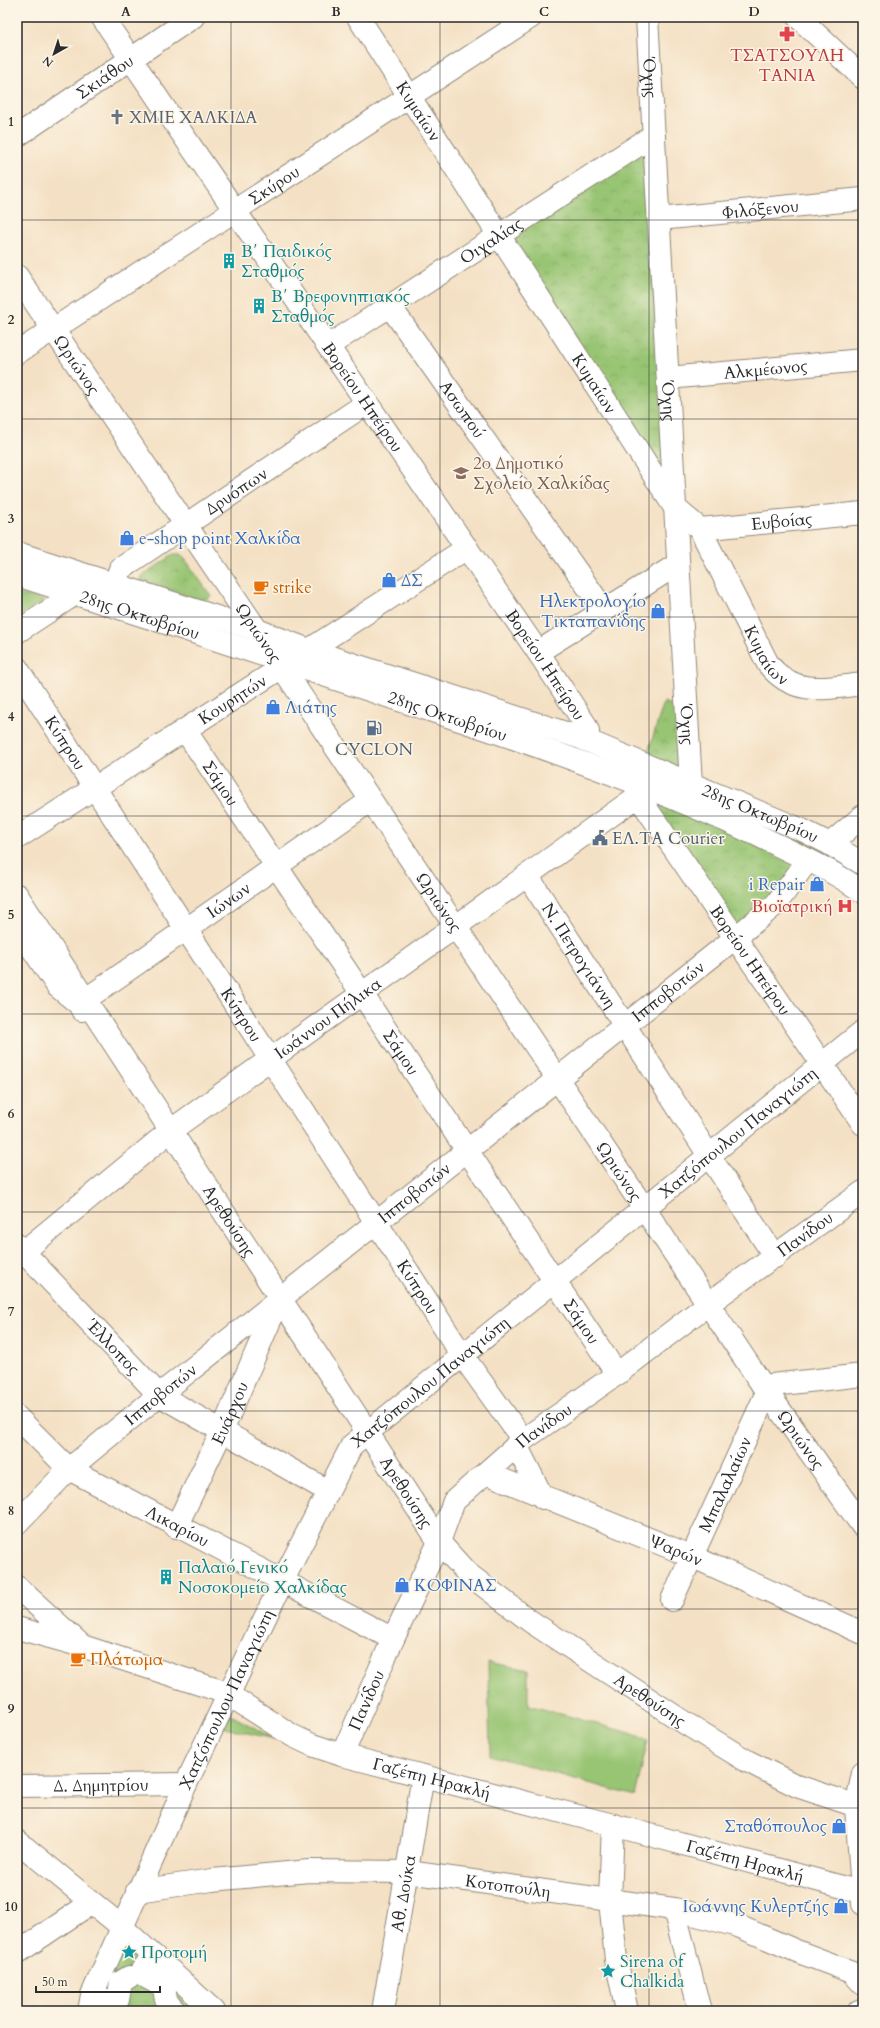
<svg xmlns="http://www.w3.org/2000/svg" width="880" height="2028" viewBox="0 0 880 2028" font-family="Cardo,serif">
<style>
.grass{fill:#98c573;stroke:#62784f}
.park{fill:url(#park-crowns);stroke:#62784f}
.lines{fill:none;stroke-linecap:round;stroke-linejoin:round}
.minor-casing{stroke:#908678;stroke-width:24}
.major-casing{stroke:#908678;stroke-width:24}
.minor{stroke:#fff;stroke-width:22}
.major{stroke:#fff;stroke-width:22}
.grid{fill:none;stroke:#2b2b2b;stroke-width:1;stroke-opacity:0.55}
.labels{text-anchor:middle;stroke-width:3;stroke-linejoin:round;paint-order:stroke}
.health-label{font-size:17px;fill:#be3a42;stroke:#fcf5e5}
.street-label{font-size:17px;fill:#2b2b2b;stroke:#fcf5e5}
.worship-label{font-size:17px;fill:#5b616d;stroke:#fcf5e5;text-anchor:start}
.culture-label{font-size:17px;fill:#0d838f;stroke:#fcf5e5;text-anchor:start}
.education-label{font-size:17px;fill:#785e54;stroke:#fcf5e5;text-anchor:start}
.shop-label{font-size:17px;fill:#366cbe;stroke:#fcf5e5;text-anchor:start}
.food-label{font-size:17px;fill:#c56008;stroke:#fcf5e5;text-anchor:start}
.service-label{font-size:17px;fill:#4e5e75;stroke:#fcf5e5}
.neatline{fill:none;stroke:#2b2b2b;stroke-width:1.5}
.grid-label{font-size:13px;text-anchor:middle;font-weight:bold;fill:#2b2b2b}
</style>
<defs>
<pattern id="park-crowns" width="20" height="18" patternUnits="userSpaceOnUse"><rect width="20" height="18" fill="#98c573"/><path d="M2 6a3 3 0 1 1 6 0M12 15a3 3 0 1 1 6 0" fill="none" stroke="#83a964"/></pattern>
</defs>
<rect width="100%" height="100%" fill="#fcf5e5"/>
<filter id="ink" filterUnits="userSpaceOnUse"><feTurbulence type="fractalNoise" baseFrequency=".025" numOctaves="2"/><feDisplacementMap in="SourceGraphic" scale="8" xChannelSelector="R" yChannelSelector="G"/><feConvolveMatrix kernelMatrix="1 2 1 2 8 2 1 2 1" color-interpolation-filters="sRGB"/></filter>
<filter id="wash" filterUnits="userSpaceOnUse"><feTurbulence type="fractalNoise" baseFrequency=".012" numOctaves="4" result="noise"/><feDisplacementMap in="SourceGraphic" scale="16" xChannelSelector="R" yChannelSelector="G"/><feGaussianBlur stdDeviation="0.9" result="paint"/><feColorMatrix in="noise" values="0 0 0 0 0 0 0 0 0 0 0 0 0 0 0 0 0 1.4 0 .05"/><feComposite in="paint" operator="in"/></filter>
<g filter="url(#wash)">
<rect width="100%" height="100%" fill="#f4e1c5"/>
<g class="grass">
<path d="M488 1662 528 1670V1705L630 1733 648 1740 635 1796 490 1755Z"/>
<path d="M229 1714 275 1739 220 1727Z"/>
</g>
<g class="park">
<path d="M654 135 675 508 499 235Z"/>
<path d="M173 555H180L185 559 211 596 205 602 141 581 142 576Z"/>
<path d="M17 593 45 601 17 619Z"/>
<path d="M664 702 680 710 691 785 863 864V892L808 860 735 938 638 796 644 765Z"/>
<path d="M122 1927 214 2011H89Z"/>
</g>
</g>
<g filter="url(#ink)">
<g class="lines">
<defs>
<g id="minor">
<path id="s1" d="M102 17 538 652 585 724 588 731 586 740"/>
<path id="s2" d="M358 17 675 508 700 529 768 664C794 697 826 688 863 684"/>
<path id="s3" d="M647 17 691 785"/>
<path d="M798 17 863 78"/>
<path id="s4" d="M17 136 193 17"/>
<path id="s5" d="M659 219 863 199"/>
<path id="s6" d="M17 276 257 630 763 1386 863 1527"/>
<path id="s7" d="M390 306 604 610"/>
<path id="s8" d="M328 346 654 135"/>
<path id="s9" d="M17 353 531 17"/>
<path id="s10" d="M668 378 863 360"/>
<path id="s11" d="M700 529 863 513"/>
<path id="s12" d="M114 585 120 569 367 403"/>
<path d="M17 632 75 594"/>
<path d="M538 652 678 564"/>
<path id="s13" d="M17 668 462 1355 523 1440"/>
<path id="s14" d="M185 730 617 1374"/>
<path id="s15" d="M638 796 863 1124"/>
<path id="s16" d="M17 838 467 548"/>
<path d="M830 844 863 816"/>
<path id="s17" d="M527 875 775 1257"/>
<path id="s18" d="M17 895 439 1542 467 1573 530 1621 685 1723 747 1761 797 1786 863 1808"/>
<path d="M17 926 58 987 79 1004 82 1010"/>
<path id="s19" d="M79 1004 370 801"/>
<path id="s20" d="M17 1245 159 1395 328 1491"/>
<path id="s21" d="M17 1257 170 1131 638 796 642 785"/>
<path d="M763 1386 863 1375"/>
<path id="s22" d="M17 1417 69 1469 393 1639"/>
<path d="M516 1445 543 1498"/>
<path id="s23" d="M486 1473 691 1556 863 1633"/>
<path id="s24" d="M17 1523 69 1469 159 1395 735 938 776 904 808 860"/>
<path id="s25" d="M176 1527 222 1431 278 1302"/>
<path d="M17 1587 80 1644"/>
<path id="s26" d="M672 1600 767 1392"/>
<path id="s27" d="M17 1628 82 1646 218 1690 240 1702 293 1736 312 1745 342 1755 613 1825 861 1892"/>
<path id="s28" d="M342 1755 393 1639 439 1542 454 1501 523 1440 617 1374 708 1304 863 1192"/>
<path d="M863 1773 856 1807 863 1904"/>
<path id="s29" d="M17 1786 186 1784"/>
<path d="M613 1825 610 1900 616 1960 627 2011"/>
<path d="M17 1841 122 1927 214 2011"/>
<path id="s30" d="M137 1891 212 1880 309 1871 408 1872 674 1909 738 1926 799 1952 852 1972 863 1984"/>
<path d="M674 1909 700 2011"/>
<path d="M17 1953 91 1903"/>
<path d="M154 1956 142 1970 146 1977 161 1985 171 1971"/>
<path d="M161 1985 165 1989C164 1999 168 2004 175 2011"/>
<path d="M92 1995 100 2000H118L121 1982 129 1977"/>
<path id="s31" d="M89 2011 92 1995 186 1784 282 1582 352 1445 863 1031"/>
<path id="s32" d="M383 2011 423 1776"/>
</g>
<g id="major">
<path id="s33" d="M17 553 257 630 309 650 581 738 802 830 830 844 863 864"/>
<path id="s34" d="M17 575C173 625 329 676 484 728 576 759 667 793 755 834 791 852 829 868 863 892"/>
<path d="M859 2011 863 2010"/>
</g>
</defs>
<use href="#minor" class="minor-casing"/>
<use href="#major" class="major-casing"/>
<use href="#minor" class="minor"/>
<use href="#major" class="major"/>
</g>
</g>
<path class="grid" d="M231 17V2011M440 17V2011M649 17V2011M17 220H863M17 419H863M17 617H863M17 816H863M17 1014H863M17 1212H863M17 1411H863M17 1609H863M17 1808H863"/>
<defs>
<symbol id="pharmacy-bare" viewBox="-9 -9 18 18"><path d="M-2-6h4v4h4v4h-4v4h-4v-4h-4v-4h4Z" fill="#e0444e" stroke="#fcf5e5" stroke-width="2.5" paint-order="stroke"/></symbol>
<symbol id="church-bare" viewBox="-9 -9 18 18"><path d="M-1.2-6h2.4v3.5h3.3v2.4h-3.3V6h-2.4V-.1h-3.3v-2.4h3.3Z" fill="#6b7280" stroke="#fcf5e5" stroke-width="2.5" paint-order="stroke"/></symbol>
<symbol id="building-bare" viewBox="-9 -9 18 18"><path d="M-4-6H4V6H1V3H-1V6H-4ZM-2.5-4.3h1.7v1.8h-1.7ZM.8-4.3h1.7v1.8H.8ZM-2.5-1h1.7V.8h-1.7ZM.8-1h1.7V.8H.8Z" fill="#0f9aa8" stroke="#fcf5e5" stroke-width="2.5" paint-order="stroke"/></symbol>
<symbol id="school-bare" viewBox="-9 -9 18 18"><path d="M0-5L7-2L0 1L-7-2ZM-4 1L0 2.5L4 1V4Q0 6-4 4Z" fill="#8d6e63" stroke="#fcf5e5" stroke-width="2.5" paint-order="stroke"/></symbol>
<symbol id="shop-bare" viewBox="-9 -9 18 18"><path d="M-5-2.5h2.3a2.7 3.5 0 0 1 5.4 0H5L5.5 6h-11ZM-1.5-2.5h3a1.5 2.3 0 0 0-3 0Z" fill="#3f7fe0" stroke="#fcf5e5" stroke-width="2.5" paint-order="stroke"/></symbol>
<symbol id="cafe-bare" viewBox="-9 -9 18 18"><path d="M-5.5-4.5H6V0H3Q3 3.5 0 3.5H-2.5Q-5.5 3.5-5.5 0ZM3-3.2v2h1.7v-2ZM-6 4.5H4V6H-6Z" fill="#e8710a" stroke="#fcf5e5" stroke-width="2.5" paint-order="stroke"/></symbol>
<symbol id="fuel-bare" viewBox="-9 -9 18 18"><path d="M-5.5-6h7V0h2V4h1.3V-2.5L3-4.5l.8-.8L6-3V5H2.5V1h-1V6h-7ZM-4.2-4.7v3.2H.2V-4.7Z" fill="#5c6f8a" stroke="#fcf5e5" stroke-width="2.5" paint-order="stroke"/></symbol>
<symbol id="civic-bare" viewBox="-9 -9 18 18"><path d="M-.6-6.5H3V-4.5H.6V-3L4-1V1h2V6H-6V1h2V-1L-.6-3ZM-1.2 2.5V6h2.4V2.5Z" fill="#5c6f8a" stroke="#fcf5e5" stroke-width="2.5" paint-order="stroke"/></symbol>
<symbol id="hospital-bare" viewBox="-9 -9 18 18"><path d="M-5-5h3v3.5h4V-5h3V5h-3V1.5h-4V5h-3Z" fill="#e0444e" stroke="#fcf5e5" stroke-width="2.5" paint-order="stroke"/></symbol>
<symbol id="sight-bare" viewBox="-9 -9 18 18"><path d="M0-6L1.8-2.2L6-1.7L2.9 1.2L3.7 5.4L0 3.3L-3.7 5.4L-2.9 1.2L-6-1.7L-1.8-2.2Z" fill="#0f9aa8" stroke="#fcf5e5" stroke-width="2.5" paint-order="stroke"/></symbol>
</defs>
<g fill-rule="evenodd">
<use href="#pharmacy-bare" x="776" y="23" width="22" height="22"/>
<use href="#church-bare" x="106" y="106" width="22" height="22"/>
<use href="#building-bare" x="218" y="250" width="22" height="22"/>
<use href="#building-bare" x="248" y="295" width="22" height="22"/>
<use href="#school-bare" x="450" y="462" width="22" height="22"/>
<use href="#shop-bare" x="116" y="527" width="22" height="22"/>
<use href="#shop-bare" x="378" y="569" width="22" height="22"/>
<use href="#cafe-bare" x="250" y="576" width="22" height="22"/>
<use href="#shop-bare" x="647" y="600" width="22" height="22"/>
<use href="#shop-bare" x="262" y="696" width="22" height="22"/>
<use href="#fuel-bare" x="363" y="717" width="22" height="22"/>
<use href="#civic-bare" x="589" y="827" width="22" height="22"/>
<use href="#shop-bare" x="806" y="873" width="22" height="22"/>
<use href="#hospital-bare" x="834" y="895" width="22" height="22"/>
<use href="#building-bare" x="155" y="1566" width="22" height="22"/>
<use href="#shop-bare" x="391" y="1574" width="22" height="22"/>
<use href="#cafe-bare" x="67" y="1648" width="22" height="22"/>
<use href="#shop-bare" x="828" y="1815" width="22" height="22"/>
<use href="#shop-bare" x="830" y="1895" width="22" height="22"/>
<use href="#sight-bare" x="118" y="1941" width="22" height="22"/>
<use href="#sight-bare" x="597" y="1960" width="22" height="22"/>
</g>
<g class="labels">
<g class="health-label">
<text x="787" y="61">ΤΣΑΤΣΟΥΛΗ<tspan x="787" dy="20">ΤΑΝΙΑ</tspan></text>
<text x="833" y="912" text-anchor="end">Βιοϊατρική</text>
</g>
<g class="street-label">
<text dy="6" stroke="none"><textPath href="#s4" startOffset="106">Σκιάθου</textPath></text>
<text dy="6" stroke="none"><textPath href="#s3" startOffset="61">Όχης</textPath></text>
<text dy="6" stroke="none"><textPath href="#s2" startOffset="112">Κυμαίων</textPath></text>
<text dy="6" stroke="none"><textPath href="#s9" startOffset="307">Σκύρου</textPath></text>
<text dy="6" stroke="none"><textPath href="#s5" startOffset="102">Φιλόξενου</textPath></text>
<text dy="6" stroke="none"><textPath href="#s8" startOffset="194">Οιχαλίας</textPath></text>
<text dy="6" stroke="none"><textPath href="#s6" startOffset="107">Ωριώνος</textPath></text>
<text dy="6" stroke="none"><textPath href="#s10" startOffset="98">Αλκμέωνος</textPath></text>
<text dy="6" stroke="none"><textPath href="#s2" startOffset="436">Κυμαίων</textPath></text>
<text dy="6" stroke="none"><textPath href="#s1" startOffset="461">Βορείου Ηπείρου</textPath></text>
<text dy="6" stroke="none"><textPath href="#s3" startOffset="385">Όχης</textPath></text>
<text dy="6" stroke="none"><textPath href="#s7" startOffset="126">Ασωπού</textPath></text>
<text dy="6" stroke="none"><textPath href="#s12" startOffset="157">Δρυόπων</textPath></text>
<text dy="6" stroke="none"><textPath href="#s11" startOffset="82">Ευβοίας</textPath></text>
<text dy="6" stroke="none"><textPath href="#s34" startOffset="129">28ης Οκτωβρίου</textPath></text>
<text dy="6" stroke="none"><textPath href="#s6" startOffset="431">Ωριώνος</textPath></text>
<text dy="6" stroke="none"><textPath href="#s2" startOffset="760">Κυμαίων</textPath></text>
<text dy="6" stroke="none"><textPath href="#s1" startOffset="785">Βορείου Ηπείρου</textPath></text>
<text dy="6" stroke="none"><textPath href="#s16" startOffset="256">Κουρητών</textPath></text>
<text dy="6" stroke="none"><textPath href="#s34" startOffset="453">28ης Οκτωβρίου</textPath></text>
<text dy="6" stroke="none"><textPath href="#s3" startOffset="709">Όχης</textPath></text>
<text dy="6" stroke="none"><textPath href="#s13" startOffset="89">Κύπρου</textPath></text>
<text dy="6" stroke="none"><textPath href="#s14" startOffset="64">Σάμου</textPath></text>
<text dy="6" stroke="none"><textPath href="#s33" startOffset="788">28ης Οκτωβρίου</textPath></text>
<text dy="6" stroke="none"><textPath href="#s19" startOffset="182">Ιώνων</textPath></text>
<text dy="6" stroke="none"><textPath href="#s6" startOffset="755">Ωριώνος</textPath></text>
<text dy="6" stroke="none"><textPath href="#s17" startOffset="96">Ν. Πετρογιάννη</textPath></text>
<text dy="6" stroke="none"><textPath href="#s15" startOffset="199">Βορείου Ηπείρου</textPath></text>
<text dy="6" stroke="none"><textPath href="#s24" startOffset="841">Ιπποβοτών</textPath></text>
<text dy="6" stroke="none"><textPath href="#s13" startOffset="413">Κύπρου</textPath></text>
<text dy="6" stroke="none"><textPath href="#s21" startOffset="392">Ιωάννου Πήλικα</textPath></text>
<text dy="6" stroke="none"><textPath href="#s14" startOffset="388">Σάμου</textPath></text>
<text dy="6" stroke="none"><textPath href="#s31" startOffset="1121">Χατζόπουλου Παναγιώτη</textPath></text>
<text dy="6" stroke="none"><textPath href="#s6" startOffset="1079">Ωριώνος</textPath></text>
<text dy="6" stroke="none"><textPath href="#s24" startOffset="517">Ιπποβοτών</textPath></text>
<text dy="6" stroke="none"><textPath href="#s18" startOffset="389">Αρεθούσης</textPath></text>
<text dy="6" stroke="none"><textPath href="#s28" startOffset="719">Πανίδου</textPath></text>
<text dy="6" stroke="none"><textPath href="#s13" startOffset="737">Κύπρου</textPath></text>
<text dy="6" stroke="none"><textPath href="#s14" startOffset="712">Σάμου</textPath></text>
<text dy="6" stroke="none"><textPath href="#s20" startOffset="140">Έλλοπος</textPath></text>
<text dy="6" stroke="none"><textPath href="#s31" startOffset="725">Χατζόπουλου Παναγιώτη</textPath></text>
<text dy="6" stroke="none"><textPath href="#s24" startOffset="193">Ιπποβοτών</textPath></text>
<text dy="6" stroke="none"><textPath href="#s25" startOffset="126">Ευάρχου</textPath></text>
<text dy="6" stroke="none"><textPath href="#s28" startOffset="395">Πανίδου</textPath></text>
<text dy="6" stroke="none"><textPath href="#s6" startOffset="1403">Ωριώνος</textPath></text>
<text dy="6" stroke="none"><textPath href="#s26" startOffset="127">Μπαλαλαίων</textPath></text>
<text dy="6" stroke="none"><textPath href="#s18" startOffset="713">Αρεθούσης</textPath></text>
<text dy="6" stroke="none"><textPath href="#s22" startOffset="196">Λικαρίου</textPath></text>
<text dy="6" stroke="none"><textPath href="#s23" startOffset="205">Ψαρών</textPath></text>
<text dy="6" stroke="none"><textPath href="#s31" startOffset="341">Χατζόπουλου Παναγιώτη</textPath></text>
<text dy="6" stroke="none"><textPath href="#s18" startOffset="1037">Αρεθούσης</textPath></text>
<text dy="6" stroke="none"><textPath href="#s28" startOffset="60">Πανίδου</textPath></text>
<text dy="6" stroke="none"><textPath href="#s27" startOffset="444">Γαζέπη Ηρακλή</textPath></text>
<text dy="6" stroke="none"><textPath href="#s29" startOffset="84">Δ. Δημητρίου</textPath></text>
<text dy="6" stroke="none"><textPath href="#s27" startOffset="768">Γαζέπη Ηρακλή</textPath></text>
<text dy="6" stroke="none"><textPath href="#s30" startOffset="373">Κοτοπούλη</textPath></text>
<text dy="6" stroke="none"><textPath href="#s32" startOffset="119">Αθ. Δούκα</textPath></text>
</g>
<g class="worship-label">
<text x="129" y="123">ΧΜΙΕ ΧΑΛΚΙΔΑ</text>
</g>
<g class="culture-label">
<text x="241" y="257">Β΄ Παιδικός<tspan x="241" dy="20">Σταθμός</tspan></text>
<text x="271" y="302">Β΄ Βρεφονηπιακός<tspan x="271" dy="20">Σταθμός</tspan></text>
<text x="178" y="1573">Παλαιό Γενικό<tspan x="178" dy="20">Νοσοκομείο Χαλκίδας</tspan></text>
<text x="141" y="1958">Προτομή</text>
<text x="620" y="1967">Sirena of<tspan x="620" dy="20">Chalkida</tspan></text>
</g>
<g class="education-label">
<text x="473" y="469">2ο Δημοτικό<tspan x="473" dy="20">Σχολείο Χαλκίδας</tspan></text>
</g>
<g class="shop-label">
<text x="139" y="544">e-shop point Χαλκίδα</text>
<text x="401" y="586">ΔΣ</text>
<text x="646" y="607" text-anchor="end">Ηλεκτρολογίο<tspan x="646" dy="20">Τικταπανίδης</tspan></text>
<text x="285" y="713">Λιάτης</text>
<text x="805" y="890" text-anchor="end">i Repair</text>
<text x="414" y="1591">ΚΟΦΙΝΑΣ</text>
<text x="827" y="1832" text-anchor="end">Σταθόπουλος</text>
<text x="829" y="1912" text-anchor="end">Ιωάννης Κυλερτζής</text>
</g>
<g class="food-label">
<text x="273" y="593">strike</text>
<text x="90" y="1665">Πλάτωμα</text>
</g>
<g class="service-label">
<text x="374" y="755">CYCLON</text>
<text x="612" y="844" text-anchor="start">ΕΛ.ΤΑ Courier</text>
</g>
</g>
<rect width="880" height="2028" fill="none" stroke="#fcf5e5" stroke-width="44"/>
<g transform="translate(54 54) rotate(219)" stroke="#fcf5e5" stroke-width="3" paint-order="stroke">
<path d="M0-3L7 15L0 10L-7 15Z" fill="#2b2b2b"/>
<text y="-6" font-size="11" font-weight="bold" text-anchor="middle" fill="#2b2b2b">N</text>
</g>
<path d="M36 1986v6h124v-6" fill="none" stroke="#2b2b2b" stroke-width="2"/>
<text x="42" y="1986" font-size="12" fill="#2b2b2b" stroke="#fcf5e5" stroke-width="3" paint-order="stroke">50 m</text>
<rect x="22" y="22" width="836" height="1984" class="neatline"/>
<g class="grid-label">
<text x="126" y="16">A</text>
<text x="336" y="16">B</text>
<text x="544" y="16">C</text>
<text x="754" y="16">D</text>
<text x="11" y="126">1</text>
<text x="11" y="324">2</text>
<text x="11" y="523">3</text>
<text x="11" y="721">4</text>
<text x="11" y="919">5</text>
<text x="11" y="1118">6</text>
<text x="11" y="1316">7</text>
<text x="11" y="1515">8</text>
<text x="11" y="1713">9</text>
<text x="11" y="1911">10</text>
</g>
</svg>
